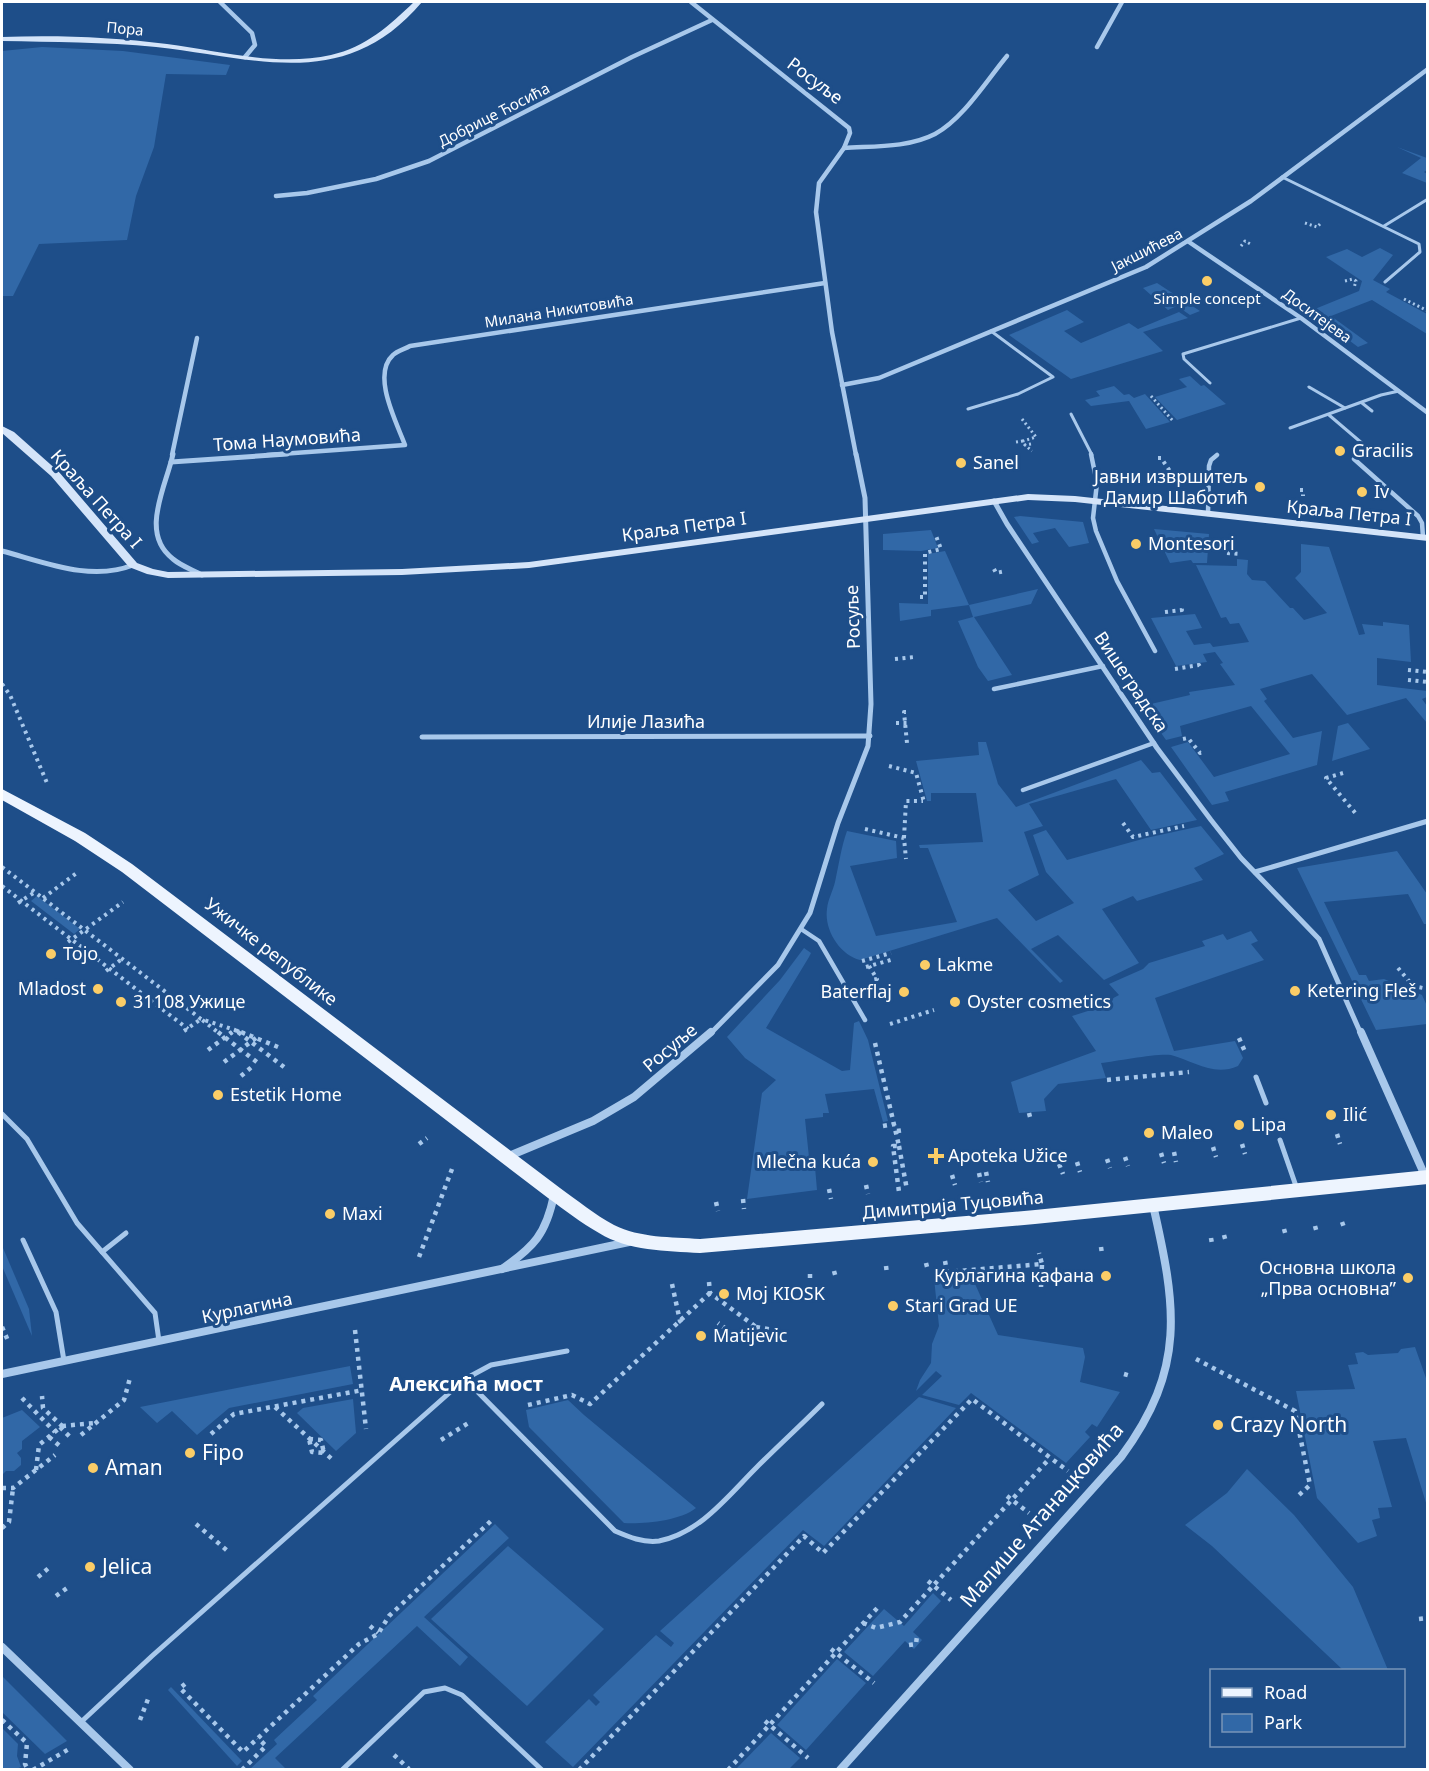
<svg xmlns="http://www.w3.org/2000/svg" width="1429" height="1771" viewBox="0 0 1429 1771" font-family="'Noto Sans',sans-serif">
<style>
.green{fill:#3168a7}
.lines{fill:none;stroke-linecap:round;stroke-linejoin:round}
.path-far2{stroke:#a8c8eb;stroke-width:3;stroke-dasharray:2 3;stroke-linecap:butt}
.path-far1{stroke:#a8c8eb;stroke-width:4;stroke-dasharray:3 4.5;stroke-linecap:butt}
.path{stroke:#a8c8eb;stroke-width:4.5;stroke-dasharray:4 5;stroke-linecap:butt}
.lane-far2{stroke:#a8c8eb;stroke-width:3}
.lane-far1{stroke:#a8c8eb;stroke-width:4.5}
.lane{stroke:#a8c8eb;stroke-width:5}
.street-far2{stroke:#a8c8eb;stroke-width:4.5}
.street-far1{stroke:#a8c8eb;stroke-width:5}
.street{stroke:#a8c8eb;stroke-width:8}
.secondary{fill:#d4e4f9;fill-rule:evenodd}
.primary{fill:#edf4fe;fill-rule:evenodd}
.poi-dot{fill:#fbcd67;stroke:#1e4e89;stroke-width:2}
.labels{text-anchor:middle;stroke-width:6;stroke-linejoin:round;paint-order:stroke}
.far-street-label{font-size:15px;fill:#fff;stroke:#1e4e89}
.far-poi-label{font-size:15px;fill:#fff;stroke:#1e4e89}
.street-label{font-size:18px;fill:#fff;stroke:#1e4e89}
.poi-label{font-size:18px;fill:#fff;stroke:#1e4e89;text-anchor:start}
.neighbourhood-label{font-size:20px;font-weight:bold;fill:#fff;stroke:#1e4e89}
.near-poi-label{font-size:21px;fill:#fff;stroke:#1e4e89;text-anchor:start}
.near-street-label{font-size:21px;fill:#fff;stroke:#1e4e89}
</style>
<rect width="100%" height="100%" fill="#1e4e89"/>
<g class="green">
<path d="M42 47 123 51 230 65 226 75 166 74 154 147 136 196 127 240 39 244 13 296H2V51Z"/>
<path d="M1397 147 1427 158V170L1424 172 1427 174V183L1402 173 1421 158Z"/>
<path d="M1380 248 1393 255 1373 280 1390 289 1386 292 1427 314V334L1372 300 1331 316 1368 343 1358 347 1310 311 1359 291 1362 281 1326 257 1347 249 1362 257Z"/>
<path d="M1157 283 1200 311 1190 315 1177 306 1168 310 1143 288Z"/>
<path d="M1067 310 1084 322 1064 331 1081 343 1129 323 1138 329 1179 312 1188 318 1143 332 1163 351 1071 379 1009 335Z"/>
<path d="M1190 376 1201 386 1204 385 1226 404 1177 420 1155 397 1187 387 1179 379Z"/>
<path d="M1114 386 1124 395 1129 394 1134 398 1145 394 1170 422 1146 429 1129 401 1091 406 1085 400 1100 396 1096 391Z"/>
<path d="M1020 516 1083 522 1089 543 1069 547 1055 528 1033 533 1039 542 1032 544 1014 517Z"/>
<path d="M1154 529 1209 534 1207 563H1193L1191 560 1170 563Z"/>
<path d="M931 530 938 548 921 551 883 550V534Z"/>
<path d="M1301 544 1329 547 1359 635 1365 634 1362 624 1383 626V622L1409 625 1411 662 1377 658V685L1427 691V697L1422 699 1427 706V723L1406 698 1347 715 1312 674 1260 689 1267 699 1264 701 1293 738 1322 731 1317 765 1225 792 1229 801 1212 805 1171 747 1188 742 1214 777 1290 754 1251 706 1180 726 1182 736 1166 740 1142 706 1190 695 1189 692 1235 685 1220 664 1223 663 1215 652 1203 654 1207 662 1176 666 1151 618 1195 614 1202 628 1186 631 1194 645 1210 643 1213 647 1249 642 1239 623 1230 624 1226 617 1221 618 1196 565 1237 566V559L1248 560 1247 574 1252 580 1265 581 1290 608H1293L1304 620 1327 613 1295 578 1301 572Z"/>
<path d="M945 551 969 605 1038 589 1031 604 974 617 1012 675 988 681 978 667 958 621 973 617 969 605 931 610V616L900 621 899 603 928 604V554Z"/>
<path d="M1348 723 1370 749 1332 761 1338 726Z"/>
<path d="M978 742H986L998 784 1016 807 1141 760 1152 773 1160 772 1197 820 1151 830 1116 779 1029 804 1043 826 1024 832 1039 875 1008 890 1036 921 1074 903 1046 872 1033 835 1046 830 1067 860 1146 838 1201 826 1224 854 1194 868 1203 880 1137 901 1133 896 1102 909 1139 963 1104 980 1058 935 1031 949 1063 981 1060 983 997 918 860 960C840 955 824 930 827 909 828 899 833 891 835 882 839 864 841 848 847 831L896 841 897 858 850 866 876 936 957 922 928 848H920L919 845 983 842 976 793H931V801H927L916 761 979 755Z"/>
<path d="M1397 851 1427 894V924H1424L1408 894 1324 902 1359 975H1366L1369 981 1384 979 1422 995 1427 1006V1024L1376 1030 1297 868Z"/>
<path d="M37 896 80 929 74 934 31 901Z"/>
<path d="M1251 931 1258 941 1251 944 1264 960 1155 998 1174 1051 1235 1041 1243 1058 1238 1066C1213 1077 1194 1061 1171 1055 1158 1053 1117 1061 1101 1063L1106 1078 1058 1084 1044 1099 1046 1111 1019 1113 1011 1082 1096 1051 1072 1016 1091 1010 1119 995 1109 984 1143 969 1149 963 1205 946 1202 941 1223 934 1227 940Z"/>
<path d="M804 948 811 953 809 957 766 1028 842 1071 850 1070 854 1023 859 1021 868 1040 888 1121 883 1122 874 1089 825 1094 829 1113H823V1117L805 1119 810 1167H815L817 1190 747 1199 762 1093 776 1080 745 1058 727 1037 780 980Z"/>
<path d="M3 1248 29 1309 32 1336 2 1266Z"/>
<path d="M971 1275 998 1335 1083 1348 1085 1357 1080 1382 1120 1392 1097 1427 1092 1424 1085 1432 1090 1437 1066 1463 971 1393 959 1405 922 1395 942 1376 936 1371 916 1391 920 1380 931 1363 932 1344 939 1326 934 1278Z"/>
<path d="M1415 1347 1427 1381V1506L1406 1438 1373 1441 1392 1507 1378 1508 1380 1518 1372 1520 1377 1536 1358 1543 1317 1498 1296 1391 1355 1389 1348 1365 1358 1364 1355 1353 1363 1352 1368 1355 1398 1353 1401 1349Z"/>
<path d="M350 1366 353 1384 229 1408 197 1435 172 1411 157 1423 140 1407Z"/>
<path d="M919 1397 956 1408 824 1546 803 1530 573 1767 545 1742 589 1699 596 1706 600 1702 593 1695 656 1635 671 1647 674 1643 660 1631Z"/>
<path d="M353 1399 356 1433 336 1451 297 1413 303 1408Z"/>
<path d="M568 1400 584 1415 696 1508C680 1521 644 1524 624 1523L529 1427 526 1410Z"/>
<path d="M22 1410 40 1427 22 1441V1449L17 1453 21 1458V1465L14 1471H6L2 1475V1418Z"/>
<path d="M1247 1469 1294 1515 1353 1587 1388 1670H1343L1212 1546 1185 1525 1227 1493Z"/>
<path d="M495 1524 509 1538 424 1617 468 1657 460 1666 417 1626 275 1758 286 1769H250L277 1744 274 1740 317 1700 313 1696Z"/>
<path d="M508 1546 604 1629 527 1706 431 1619Z"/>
<path d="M933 1593 941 1601 913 1632 922 1640 914 1649 905 1641 873 1676 844 1652 884 1609 904 1626Z"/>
<path d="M837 1659 866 1683 806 1750 777 1725Z"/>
<path d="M2 1676 67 1741 45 1754 2 1712Z"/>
<path d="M171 1687 242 1761 237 1766 168 1690Z"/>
<path d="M2 1728 18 1744 17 1756 21 1767 16 1769H2Z"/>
<path d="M771 1733 800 1758 789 1769H736Z"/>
</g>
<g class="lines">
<g class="path-far2">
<path d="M1305 223 1317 227 1320 224"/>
<path d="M1241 246 1245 241 1252 245"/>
<path d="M1345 281 1353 279 1356 281 1354 288"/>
<path d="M1404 299 1428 311"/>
<path d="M1151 396 1173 421"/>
<path d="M1022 419 1036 437 1023 441 1025 445"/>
<path d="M1016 442 1023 441"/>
<path d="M1031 444 1025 445 1032 451"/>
</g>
<g class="path-far1">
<path d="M1158 458H1161L1178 483"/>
<path d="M1300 490H1303V496"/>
<path d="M1227 553 1241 554"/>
<path d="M994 569 996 573 1006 571"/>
<path d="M920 597H925V553L941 549 936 536"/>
<path d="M1165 612 1182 610 1180 607"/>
<path d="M895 659 914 657"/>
<path d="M1175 669 1199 665 1200 667"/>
<path d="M1408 670 1428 672"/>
<path d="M1408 680 1428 682"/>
<path d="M2 684 10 695 47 783"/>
<path d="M906 712H904L907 743H910"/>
<path d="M896 723H907"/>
<path d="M1183 739 1188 738 1200 753 1205 752"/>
<path d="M889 766 916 773 924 802"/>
<path d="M1343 773 1326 778 1357 815"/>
<path d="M1123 823 1133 837 1184 826"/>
<path d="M865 829 904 838 906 859"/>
<path d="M904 838 906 801H923"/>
<path d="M2 867 201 1019 235 1030 240 1034"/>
<path d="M2 886 188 1029"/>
<path d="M43 898 78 872"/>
<path d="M18 903 35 892"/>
<path d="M68 942 123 902"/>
<path d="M862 961 891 953"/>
<path d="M869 966 877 979 872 980"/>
<path d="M866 967 894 959"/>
<path d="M1398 968 1413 986 1428 989"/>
<path d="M106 971 122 959"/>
<path d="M890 1024 934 1010"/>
<path d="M184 1031 201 1019 220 1034"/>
<path d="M230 1034 235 1030 245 1034"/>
</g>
<g class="path">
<path d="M218 1032 258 1063"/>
<path d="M238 1032 284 1067"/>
<path d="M241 1032 278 1047"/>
<path d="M1239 1038 1246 1054"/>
<path d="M875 1043 899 1146H893L899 1192"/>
<path d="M208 1050 232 1032"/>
<path d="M224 1062 256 1038"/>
<path d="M241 1076 254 1065"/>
<path d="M1107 1080 1189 1072"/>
<path d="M1029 1113 1030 1117"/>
<path d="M883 1126 895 1124"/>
<path d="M897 1131 904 1130"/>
<path d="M1337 1134 1340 1144"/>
<path d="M419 1144 427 1138"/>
<path d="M1242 1144 1245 1154"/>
<path d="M899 1146 907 1190"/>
<path d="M1213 1147 1216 1157"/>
<path d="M1174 1152 1176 1162"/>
<path d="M1161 1153 1164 1163"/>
<path d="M1125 1157 1128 1166"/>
<path d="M1107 1159 1110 1168"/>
<path d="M1077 1162 1080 1172"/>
<path d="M1059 1164 1063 1174"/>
<path d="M986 1172 988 1182"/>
<path d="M979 1173 981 1182"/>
<path d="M952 1175 955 1185"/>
<path d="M866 1185 868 1194"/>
<path d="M829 1189 831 1199"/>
<path d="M743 1199 744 1209"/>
<path d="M716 1202 718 1211"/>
<path d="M1342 1222 1345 1230"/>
<path d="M1315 1226 1317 1233"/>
<path d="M1284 1229 1286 1236"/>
<path d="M1224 1235 1226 1242"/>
<path d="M1211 1238 1212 1244"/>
<path d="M1101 1247 1102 1254"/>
<path d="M419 1257 452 1169"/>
<path d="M945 1261 947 1272 1042 1264 1039 1253"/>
<path d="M926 1263 928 1271"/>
<path d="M886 1266 887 1274"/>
<path d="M834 1271 836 1278"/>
<path d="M810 1274V1281"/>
<path d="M709 1282 710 1293 756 1327 742 1341 718 1323"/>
<path d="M672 1284 680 1321 683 1324"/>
<path d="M1041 1287 1042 1264"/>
<path d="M2 1327 9 1343"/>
<path d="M756 1327 779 1331"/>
<path d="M355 1330 366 1429"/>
<path d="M1196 1359 1295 1411 1310 1485 1299 1495"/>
<path d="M1124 1374 1131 1376"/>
<path d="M22 1398 55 1432"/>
<path d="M528 1405 572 1395 590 1404 710 1293"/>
<path d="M275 1407 334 1461"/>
<path d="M62 1426 95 1423"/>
<path d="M60 1427 72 1439"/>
<path d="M211 1434 234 1414 363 1390"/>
<path d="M81 1435 124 1400 130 1378"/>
<path d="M49 1437 61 1447"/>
<path d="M309 1439 321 1440 324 1453 312 1452Z"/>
<path d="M441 1440 470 1422"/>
<path d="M36 1470 39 1445 62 1426 43 1408 42 1396"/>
<path d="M2 1488H13L55 1455"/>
<path d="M1007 1496 1029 1513"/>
<path d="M196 1524 230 1553"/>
<path d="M2 1528 9 1522 13 1488"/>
<path d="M38 1577 51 1566"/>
<path d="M928 1581 951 1600"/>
<path d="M56 1596 67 1588"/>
<path d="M1419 1619 1428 1618"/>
<path d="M863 1623 876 1628 900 1622 1050 1458"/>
<path d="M370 1626 378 1633"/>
<path d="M909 1645 916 1644 917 1636"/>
<path d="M831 1649 874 1683"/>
<path d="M185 1684 180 1688 243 1752 359 1644 378 1634 389 1616 491 1521"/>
<path d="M2 1720 27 1743 25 1764 28 1770"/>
<path d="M140 1720 148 1699"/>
<path d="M765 1721 808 1758"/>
<path d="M394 1755 409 1769"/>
<path d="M33 1770 69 1749"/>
<path d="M242 1770 266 1746 258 1738"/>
<path d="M579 1770 804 1536 823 1553 972 1399 1068 1471"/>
<path d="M728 1770 880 1605"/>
</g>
<g class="lane-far2">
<path d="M1282 177 1419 244 1420 252 1385 282"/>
<path d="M1384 226 1428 199"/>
<path d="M1210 383 1184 359 1183 354 1301 318"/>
<path d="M1309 387 1345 408"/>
<path d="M1362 403 1372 411"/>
<path d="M968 409 1018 394 1053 377 991 331"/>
<path d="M1071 414 1092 455"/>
<path d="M1329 415 1370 450"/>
<path d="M1290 428 1381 395 1399 391"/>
</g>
<g class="lane-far1">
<path d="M1091 454 1097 483 1093 518 1096 531 1117 581 1155 651"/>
<path d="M1354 459 1418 516 1422 523 1423 537"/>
<path d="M1208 514 1209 466 1211 460 1217 455"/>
<path d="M994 689 1103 666"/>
<path d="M1023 790 1154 743"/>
<path d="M801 929 819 941 865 1020"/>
</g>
<g class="lane">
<path d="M1256 1077 1266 1103"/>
<path d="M2 1114 27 1139 77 1223 155 1313 159 1341"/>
<path d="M1280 1140 1297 1189"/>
<path d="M23 1240 56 1312 64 1361"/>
<path d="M102 1252 126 1233"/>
<path d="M465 1379 615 1531C629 1537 643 1543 659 1541 700 1533 728 1496 756 1468 778 1446 800 1426 822 1404"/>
<path d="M80 1723 152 1656 465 1379 491 1365 567 1351"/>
<path d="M342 1770 424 1692 445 1688 462 1695 542 1770"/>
</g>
<g class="street-far2">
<path d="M220 2 252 33 255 45 245 57"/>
<path d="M691 2 849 128 850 133 844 148 819 183 816 212 832 332 856 455"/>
<path d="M1097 47 1122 2"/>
<path d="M844 148C873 146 908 148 935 134 963 119 987 80 1007 56"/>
<path d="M276 196 307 193 376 179 429 161 632 57 712 20"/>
<path d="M1189 242 1301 318 1428 413"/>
<path d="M842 385 879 378 1146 267 1251 201 1428 69"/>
<path d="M172 455 197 338"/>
<path d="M267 455 405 445C397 423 371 375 393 355 397 351 405 349 410 346L825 283"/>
</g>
<g class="street-far1">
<path d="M173 454C166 487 139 533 173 559 181 566 193 570 202 575"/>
<path d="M171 462 287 454"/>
<path d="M994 501 1007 524 1157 748 1211 820 1241 858 1319 939 1361 1034"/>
<path d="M2 551C44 562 91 582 133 565"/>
<path d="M422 737 870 736"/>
<path d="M1255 872 1428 821"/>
<path d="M710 1034 778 965 810 913 838 823 868 746 871 704 865 498 856 454"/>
</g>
<g class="street">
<path d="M1361 1032 1425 1176"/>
<path d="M509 1156 593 1121 634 1097 711 1032"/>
<path d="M502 1269C534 1247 546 1234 554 1195"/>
<path d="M2 1374 629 1242"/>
<path d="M2 1647 130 1770"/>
<path d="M840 1770 1121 1457C1187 1368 1176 1306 1153 1205"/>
</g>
<g class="secondary">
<path d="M414 2H422C345 93 257 58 156 47 104 42 53 42 2 41V37C57 35 112 37 167 44 220 51 278 67 331 55 366 47 389 26 414 2Z"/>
<path d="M2 426 14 432 59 472 137 563 153 569 168 572 402 569 529 562 1028 494 1075 496 1428 535V541L1075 502 1028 500 529 568 402 575 168 578 147 574 129 567 51 476 2 433Z"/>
</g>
<path class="primary" d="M2 789 85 833 132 864 560 1188C577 1200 595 1215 614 1225 640 1238 671 1237 700 1239L1035 1210 1428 1170V1184L1035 1224 700 1253C666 1251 628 1251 599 1233 581 1223 565 1210 548 1198L122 872 75 841 2 800Z"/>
</g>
<g class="poi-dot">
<circle cx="1207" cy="281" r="6"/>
<circle cx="1340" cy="451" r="6"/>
<circle cx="961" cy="463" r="6"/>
<circle cx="1260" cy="487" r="6"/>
<circle cx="1362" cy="492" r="6"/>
<circle cx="1136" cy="544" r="6"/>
<circle cx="51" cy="954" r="6"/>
<circle cx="925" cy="965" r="6"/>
<circle cx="98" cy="989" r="6"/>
<circle cx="1295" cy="991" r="6"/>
<circle cx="904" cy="992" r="6"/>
<circle cx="121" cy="1002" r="6"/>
<circle cx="955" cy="1002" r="6"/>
<circle cx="218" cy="1095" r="6"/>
<circle cx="1331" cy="1115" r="6"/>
<circle cx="1239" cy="1125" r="6"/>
<circle cx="1149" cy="1133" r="6"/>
<path d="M933 1147h6v6h6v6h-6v6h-6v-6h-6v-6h6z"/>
<circle cx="873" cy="1162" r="6"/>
<circle cx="330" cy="1214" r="6"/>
<circle cx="1106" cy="1276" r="6"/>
<circle cx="1408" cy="1278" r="6"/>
<circle cx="724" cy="1294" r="6"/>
<circle cx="893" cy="1306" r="6"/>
<circle cx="701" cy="1336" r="6"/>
<circle cx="1218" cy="1425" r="6"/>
<circle cx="190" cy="1453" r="6"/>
<circle cx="93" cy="1468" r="6"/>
<circle cx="90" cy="1567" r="6"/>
</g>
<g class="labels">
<g class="far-street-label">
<text transform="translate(125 29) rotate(5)" y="5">Пора</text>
<text transform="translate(494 115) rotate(-27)" y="5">Добрице Ћосића</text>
<text transform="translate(1147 250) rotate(-27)" y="5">Јакшићева</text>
<text transform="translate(559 311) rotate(-9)" y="5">Милана Никитовића</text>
<text transform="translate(1317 316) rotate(36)" y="5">Доситејева</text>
</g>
<g class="far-poi-label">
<text x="1207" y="304">Simple concept</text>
</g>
<g class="street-label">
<text transform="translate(815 81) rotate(37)" y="6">Росуље</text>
<text transform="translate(287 440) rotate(-4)" y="6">Тома Наумовића</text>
<text transform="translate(96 499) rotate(48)" y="6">Краља Петра I</text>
<text transform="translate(1349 513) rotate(6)" y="6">Краља Петра I</text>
<text transform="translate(684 527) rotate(-8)" y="6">Краља Петра I</text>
<text transform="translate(853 617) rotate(-92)" y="6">Росуље</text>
<text transform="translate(1131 682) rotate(56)" y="6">Вишеградска</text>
<text x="646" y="728">Илије Лазића</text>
<text transform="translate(271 952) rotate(38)" y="6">Ужичке републике</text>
<text transform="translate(670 1048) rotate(-40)" y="6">Росуље</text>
<text transform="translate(953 1205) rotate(-5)" y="6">Димитрија Туцовића</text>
<text transform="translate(247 1308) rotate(-12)" y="6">Курлагина</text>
</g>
<g class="poi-label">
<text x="1352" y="457">Gracilis</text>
<text x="973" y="469">Sanel</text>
<text x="1248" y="483" text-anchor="end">Јавни извршитељ<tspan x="1248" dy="21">Дамир Шаботић</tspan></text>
<text x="1374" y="498">Iv</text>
<text x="1148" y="550">Montesori</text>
<text x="63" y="960">Tojo</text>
<text x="937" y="971">Lakme</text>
<text x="86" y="995" text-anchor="end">Mladost</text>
<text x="1307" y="997">Ketering Fleš</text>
<text x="892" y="998" text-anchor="end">Baterflaj</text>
<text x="133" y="1008">31108 Ужице</text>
<text x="967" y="1008">Oyster cosmetics</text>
<text x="230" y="1101">Estetik Home</text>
<text x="1343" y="1121">Ilić</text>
<text x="1251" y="1131">Lipa</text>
<text x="1161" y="1139">Maleo</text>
<text x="948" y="1162">Apoteka Užice</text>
<text x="861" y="1168" text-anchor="end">Mlečna kuća</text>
<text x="342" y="1220">Maxi</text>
<text x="1396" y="1274" text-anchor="end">Основна школа<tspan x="1396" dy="21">„Прва основна”</tspan></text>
<text x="1094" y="1282" text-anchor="end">Курлагина кафана</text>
<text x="736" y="1300">Moj KIOSK</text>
<text x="905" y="1312">Stari Grad UE</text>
<text x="713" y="1342">Matijevic</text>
</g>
<g class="neighbourhood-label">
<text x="466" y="1391">Алексића мост</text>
</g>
<g class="near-poi-label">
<text x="1230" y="1432">Crazy North</text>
<text x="202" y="1460">Fipo</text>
<text x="105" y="1475">Aman</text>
<text x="102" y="1574">Jelica</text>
</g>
<g class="near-street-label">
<text transform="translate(1042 1515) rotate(-49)" y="7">Малише Атанацковића</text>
</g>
</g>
<rect width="1429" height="1771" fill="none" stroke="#ffffff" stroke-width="6"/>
<rect x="1210" y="1669" width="195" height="78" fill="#1e4e89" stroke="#7895b8" stroke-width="1.5"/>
<rect x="1222" y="1688" width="30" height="9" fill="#edf4fe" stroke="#7895b8" stroke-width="1.5"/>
<text x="1264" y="1699" font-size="18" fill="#ffffff">Road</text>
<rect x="1222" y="1714" width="30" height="18" fill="#3168a7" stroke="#7895b8" stroke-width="1.5"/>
<text x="1264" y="1729" font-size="18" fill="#ffffff">Park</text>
</svg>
